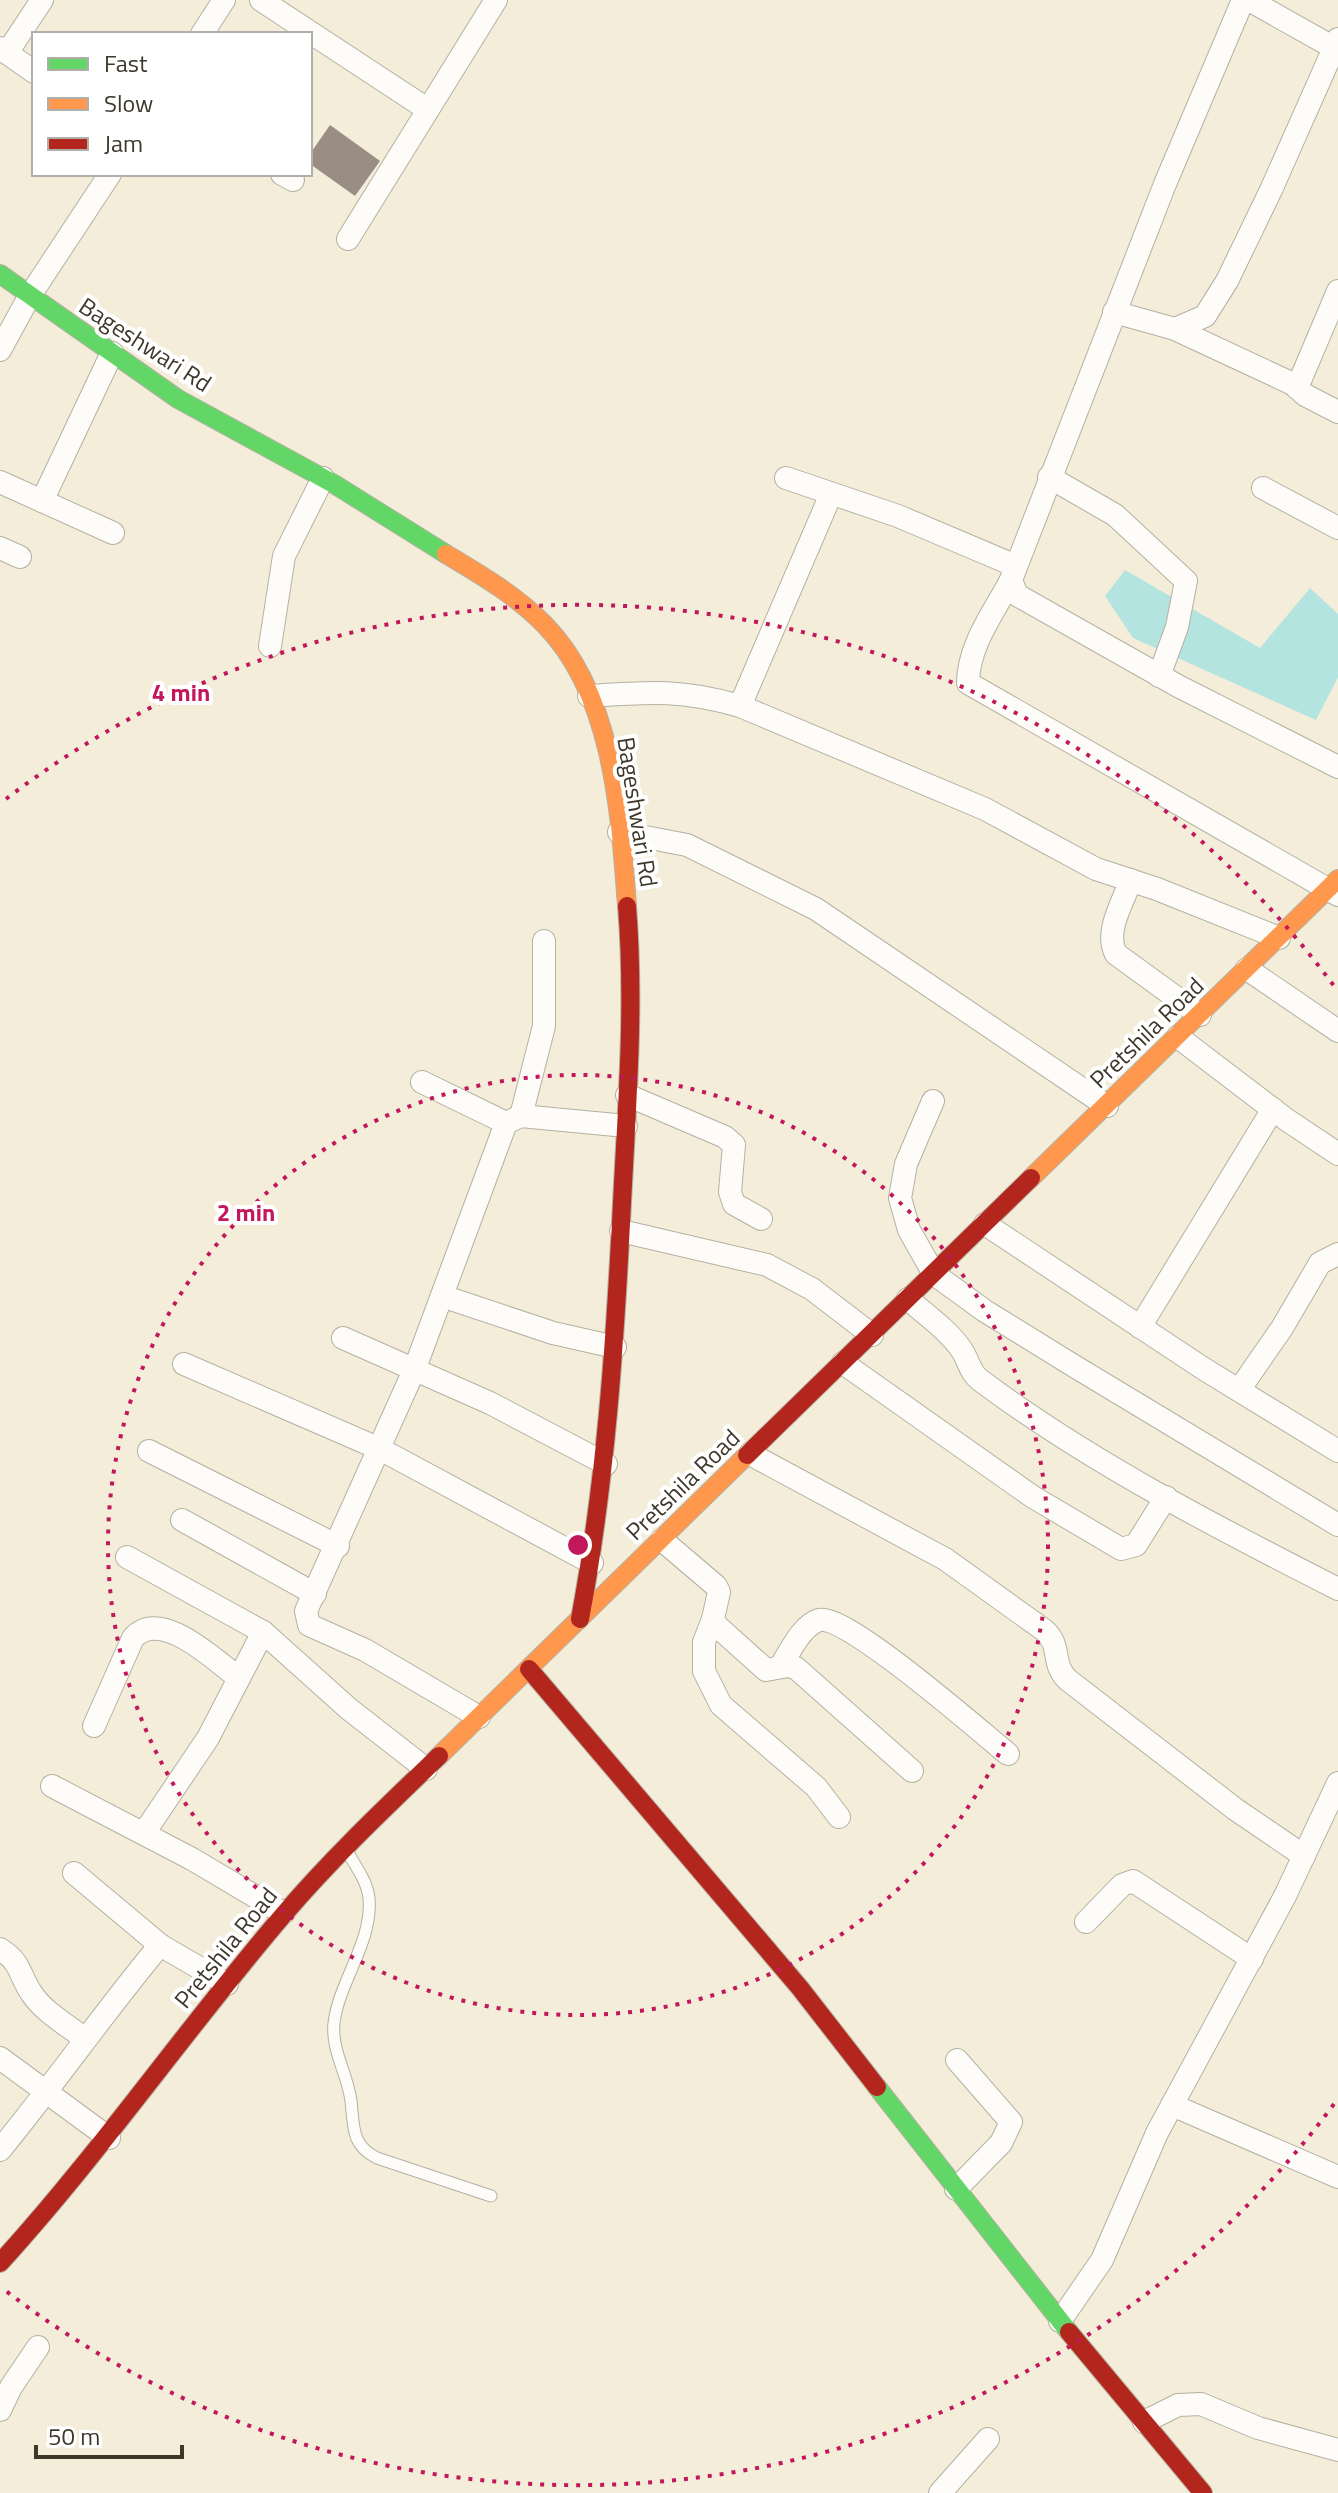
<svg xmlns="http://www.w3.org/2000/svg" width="1338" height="2493" viewBox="0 0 1338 2493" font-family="'Titillium Web',sans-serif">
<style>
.water{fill:#b4e4e0}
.building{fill:#998d84}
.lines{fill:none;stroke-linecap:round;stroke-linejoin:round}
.lane-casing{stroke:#b5b0a1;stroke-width:13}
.street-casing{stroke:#b5b0a1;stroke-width:24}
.fast-casing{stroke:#b5b0a1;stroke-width:20}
.slow-casing{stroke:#b5b0a1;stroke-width:20}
.jam-casing{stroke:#b5b0a1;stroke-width:20}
.lane{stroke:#fdfcf9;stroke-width:11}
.street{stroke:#fdfcf9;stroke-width:22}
.fast{stroke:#63d668;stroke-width:18}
.slow{stroke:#ff974d;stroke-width:18}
.jam{stroke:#b3261e;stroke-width:18}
.ring{fill:none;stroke:#c2185b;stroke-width:4;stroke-dasharray:4 8}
.labels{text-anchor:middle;stroke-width:8;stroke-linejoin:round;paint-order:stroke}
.street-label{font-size:24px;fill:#3c382a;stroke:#fff}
.centre{fill:#c2185b;stroke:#fff;stroke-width:4}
.ring-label{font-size:24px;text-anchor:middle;font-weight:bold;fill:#c2185b;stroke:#fff;stroke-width:8;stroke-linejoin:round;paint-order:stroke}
</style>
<rect width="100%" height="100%" fill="#f4edda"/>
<path class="water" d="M1125 570 1260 648 1310 588 1338 614V677L1316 720 1133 638 1105 596Z"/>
<path class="building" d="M330 125 380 161 355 196 310 164V154Z"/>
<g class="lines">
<defs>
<path id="lane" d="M345 1848C354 1864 367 1880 369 1898 373 1942 339 1981 334 2023 331 2050 348 2075 351 2101 354 2127 351 2145 377 2158L491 2196"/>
<g id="street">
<path d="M261 0 427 109"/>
<path d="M1243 0 1165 184 1011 580 1017 595 1178 686 1338 767"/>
<path d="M1249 0 1338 50"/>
<path d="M202 34 224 0"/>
<path d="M0 48 34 72"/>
<path d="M7 53 42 0"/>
<path d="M282 174 293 180"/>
<path d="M348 239 496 0"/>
<path d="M1114 312 1175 329 1205 316 1227 281 1271 190 1338 39"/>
<path d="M1175 329 1293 384 1305 395 1338 412"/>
<path d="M0 350 29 297 110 174"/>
<path d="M1297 388 1338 291"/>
<path d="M1049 477 1115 515 1186 581 1177 627 1159 676"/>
<path d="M786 478 898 516 1016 566"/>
<path d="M0 482 113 533"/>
<path d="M1263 488 1338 528"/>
<path d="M42 501 112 353"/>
<path d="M0 548 20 557"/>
<path d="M1011 580C994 612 968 646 968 683L1338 895"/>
<path d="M270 646 284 556 323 478"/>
<path d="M589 696C648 692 682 689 740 706L985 809 1096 869 1157 889 1279 938"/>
<path d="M740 706 831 494"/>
<path d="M619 832 687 845 816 909 1107 1106"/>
<path d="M1131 880C1123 902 1104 932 1116 954L1200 1015"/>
<path d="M1247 969 1338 1031"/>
<path d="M1178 1037 1287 1120 1338 1154"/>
<path d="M422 1082 506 1123"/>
<path d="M627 1095 725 1137 734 1145 730 1192 734 1204 761 1219"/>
<path d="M933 1101 906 1164 900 1198 909 1230 934 1274 985 1311 1074 1366 1338 1525"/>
<path d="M521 1116 544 1026V941"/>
<path d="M985 1224 1204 1369 1338 1451"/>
<path d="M621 1231 767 1265 812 1289 872 1335"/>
<path d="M442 1296 553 1333 615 1347"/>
<path d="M908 1299C926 1315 948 1330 961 1349 969 1360 969 1372 980 1380 1088 1461 1218 1528 1338 1589"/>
<path d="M1140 1327 1273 1109"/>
<path d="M343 1338 490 1403 606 1464"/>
<path d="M843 1363 1033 1497 1121 1549 1136 1545 1166 1497"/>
<path d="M184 1364 380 1449 592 1563"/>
<path d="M1239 1390 1282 1328 1320 1263 1338 1254"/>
<path d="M149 1451 338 1546"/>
<path d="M750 1454 945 1559 1044 1630C1063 1647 1050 1663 1068 1680L1235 1809 1304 1856"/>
<path d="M182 1520 315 1594"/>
<path d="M662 1540 716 1586 719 1592 713 1619 717 1626 766 1670 788 1666 796 1668 912 1771"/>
<path d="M127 1557 263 1632 349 1709 426 1769"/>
<path d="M713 1619 704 1642V1671L721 1705 816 1787 839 1817"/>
<path d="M780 1667C790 1652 801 1626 819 1620 844 1612 981 1732 1008 1754"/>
<path d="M479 1717 365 1650 309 1625 306 1611 415 1368 506 1123 521 1116 626 1126"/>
<path d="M94 1726 133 1638C161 1607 214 1660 239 1678"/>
<path d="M52 1786 192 1859 283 1913"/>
<path d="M144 1833 208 1738 263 1632"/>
<path d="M74 1873 160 1945 227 1984"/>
<path d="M1086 1922 1122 1885 1133 1881 1252 1959"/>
<path d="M0 1949C23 1964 18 1974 32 1994 44 2012 67 2025 85 2039"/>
<path d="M0 2058 109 2138"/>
<path d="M1172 2105 1338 2177"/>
<path d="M0 2150C55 2083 104 2012 160 1945"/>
<path d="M956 2189 1001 2143 1011 2122 957 2060"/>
<path d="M1060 2321 1102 2260 1157 2133 1285 1896 1338 1783"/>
<path d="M0 2410 11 2387 38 2347"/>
<path d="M1144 2422 1178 2405 1201 2404 1258 2428 1338 2450"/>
<path d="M940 2493 988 2439"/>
</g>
<g id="fast">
<path d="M0 274 178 399 334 484 446 554"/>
<path d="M877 2087 1069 2332"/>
</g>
<g id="slow">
<path d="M446 554C481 575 517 596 545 625 614 696 620 814 627 906"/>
<path d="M1031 1178 1338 879"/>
<path d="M439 1756 747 1455"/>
</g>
<g id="jam">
<path d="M747 1455 1031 1178"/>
<path d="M580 1619C606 1481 615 1343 622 1203 627 1105 635 1005 627 906"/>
<path d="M529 1669 800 1988 877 2087"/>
<path d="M0 2263C102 2151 187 2027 285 1913 333 1857 386 1807 439 1756"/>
<path d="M1069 2332 1203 2493"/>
</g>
</defs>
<use href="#lane" class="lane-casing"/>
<use href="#street" class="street-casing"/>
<use href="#fast" class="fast-casing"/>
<use href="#slow" class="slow-casing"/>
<use href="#jam" class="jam-casing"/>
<use href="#lane" class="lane"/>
<use href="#street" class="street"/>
<use href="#fast" class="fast"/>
<use href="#slow" class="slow"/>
<use href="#jam" class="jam"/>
</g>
<g class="ring">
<circle cx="578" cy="1545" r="470"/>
<path d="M1334 2104A940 940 0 0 1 6 2291M6 799A940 940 0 0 1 1334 986"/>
</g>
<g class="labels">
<g class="street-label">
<text transform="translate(145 345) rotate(33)" y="8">Bageshwari Rd</text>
<text transform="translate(637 812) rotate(81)" y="8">Bageshwari Rd</text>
<text transform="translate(1147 1033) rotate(-44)" y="8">Pretshila Road</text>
<text transform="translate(683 1485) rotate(-44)" y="8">Pretshila Road</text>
<text transform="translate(226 1948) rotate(-51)" y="8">Pretshila Road</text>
</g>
</g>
<circle cx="578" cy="1545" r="12" class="centre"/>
<g class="ring-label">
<text x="181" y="701">4 min</text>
<text x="246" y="1221">2 min</text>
</g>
<rect x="32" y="32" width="280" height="144" fill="#ffffff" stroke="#b1afaa" stroke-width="2"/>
<rect x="48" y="58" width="40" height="12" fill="#63d668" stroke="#b1afaa" stroke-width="2"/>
<text x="104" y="72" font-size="24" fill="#3c382a">Fast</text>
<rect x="48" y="98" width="40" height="12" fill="#ff974d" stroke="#b1afaa" stroke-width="2"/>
<text x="104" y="112" font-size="24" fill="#3c382a">Slow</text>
<rect x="48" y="138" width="40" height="12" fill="#b3261e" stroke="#b1afaa" stroke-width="2"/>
<text x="104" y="152" font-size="24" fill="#3c382a">Jam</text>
<path d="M36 2445v12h146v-12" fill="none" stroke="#3c382a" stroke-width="4"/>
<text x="48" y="2445" font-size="24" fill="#3c382a" stroke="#ffffff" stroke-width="6" paint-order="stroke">50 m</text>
</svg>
